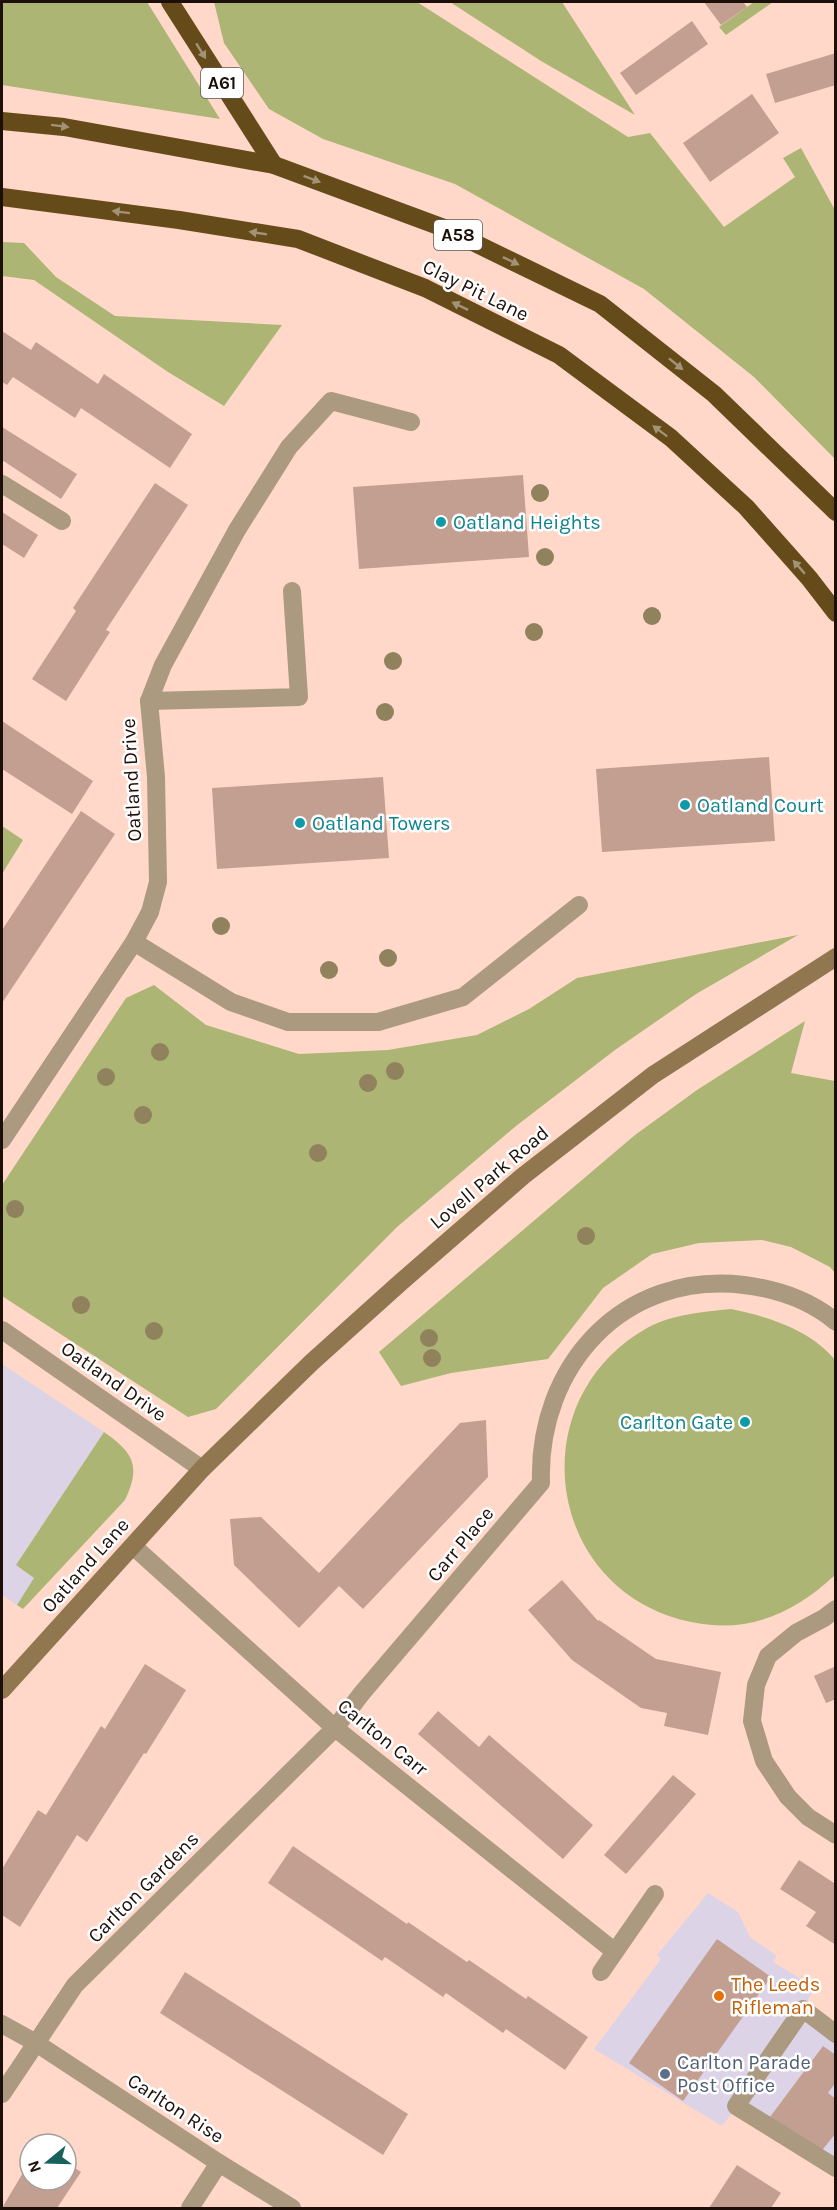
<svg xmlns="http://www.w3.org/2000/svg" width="837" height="2210" viewBox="0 0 837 2210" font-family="Karla,sans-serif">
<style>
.commercial{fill:#ddd3e7}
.green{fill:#acb574}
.building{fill:#c39f91}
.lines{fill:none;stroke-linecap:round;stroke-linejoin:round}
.lane{stroke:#ab9a80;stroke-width:18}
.street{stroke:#ab9a80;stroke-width:18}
.secondary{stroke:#907750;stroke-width:18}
.highway{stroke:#664b1a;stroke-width:18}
.tree{fill:#90825c}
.oneway{fill:#a39376}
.culture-dot{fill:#0f9aa8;stroke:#fff;stroke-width:2}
.food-dot{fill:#e8710a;stroke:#fff;stroke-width:2}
.service-dot{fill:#5c6f8a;stroke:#fff;stroke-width:2}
.labels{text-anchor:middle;stroke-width:5;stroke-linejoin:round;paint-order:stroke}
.shield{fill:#fff;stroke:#605754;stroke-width:1.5}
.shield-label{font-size:18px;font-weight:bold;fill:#1c0f0a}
.street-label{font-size:20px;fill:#1c0f0a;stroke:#fff}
.culture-label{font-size:20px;fill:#0d838f;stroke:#fff;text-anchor:start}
.food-label{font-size:20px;fill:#c56008;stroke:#fff;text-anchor:start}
.service-label{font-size:20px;fill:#4e5e75;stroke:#fff;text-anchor:start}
</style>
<rect width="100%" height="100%" fill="#ffd8c9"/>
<g class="commercial">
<path d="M2 1364 104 1432 16 1565 35 1578 17 1605 2 1595Z"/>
<path d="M708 1893 738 1912 750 1937 777 1956 773 1962 816 1988 808 1999 807 2020 835 2040V2172L732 2113 722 2126 594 2049 661 1959 657 1955Z"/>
</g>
<g class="green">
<path d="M2 2H147L220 119 2 85Z"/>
<path d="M214 2H417L628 137 650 133 724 227 795 177 783 158 801 148 835 210V459L754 377 644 289 455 184 323 139 269 109 224 43Z"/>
<path d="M450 2H562L635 115 541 61Z"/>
<path d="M754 2H773L726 35 719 27Z"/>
<path d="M2 242 24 243 56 277 115 316 282 325 224 406 168 372 34 280 2 276Z"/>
<path d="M2 826 23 840 2 874Z"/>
<path d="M798 935 696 994 615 1050 516 1126 397 1227 216 1409 188 1417 2 1296V1185L126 998 154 985 206 1025 299 1054 388 1050 477 1035 529 1009 577 978Z"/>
<path d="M805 1021 791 1073 835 1081V1273L830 1267 791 1247 762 1240 699 1243 652 1254 603 1288 548 1359 451 1373 401 1386 379 1352 635 1135 697 1090Z"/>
<path d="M731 1309C769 1317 810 1329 836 1361L835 1575C793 1614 748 1634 691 1622 545 1592 519 1400 647 1328 673 1314 702 1312 731 1309Z"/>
<path d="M104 1432C134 1453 141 1466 125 1500L23 1609 17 1605 34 1578 16 1565Z"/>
</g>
<g class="building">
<path d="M704 2H743L747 7 721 25Z"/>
<path d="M692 21 708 44 636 95 620 73Z"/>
<path d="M836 53V85L775 103 766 74Z"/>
<path d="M752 94 779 133 710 182 683 143Z"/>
<path d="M2 331 31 350 36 342 98 384 104 374 192 434 170 468 81 408 75 418 13 377 7 385 2 382Z"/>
<path d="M2 427 77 474 61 499 2 460Z"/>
<path d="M523 475 529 557 359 569 353 487Z"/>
<path d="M155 483 188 505 106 630 110 632 66 701 32 679 76 611 73 608Z"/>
<path d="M2 512 38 535 24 558 2 544Z"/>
<path d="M2 721 93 781 72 814 2 769Z"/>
<path d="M769 757 775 841 602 852 596 769Z"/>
<path d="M383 777 389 858 217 869 212 788Z"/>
<path d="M81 811 115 834 2 1003V930Z"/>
<path d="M486 1420 488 1477 363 1609 339 1586 299 1628 234 1565 230 1519 261 1517 319 1573 460 1423Z"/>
<path d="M562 1580 598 1621 599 1620 656 1659 721 1672 708 1735 664 1726 667 1713 641 1708 572 1660 528 1610Z"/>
<path d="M145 1664 186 1690 146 1754 144 1753 87 1842 77 1835 20 1927 2 1915V1869L38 1810 46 1815 101 1726 105 1729Z"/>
<path d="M836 1666V1699L826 1703 814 1676Z"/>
<path d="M438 1711 479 1747 489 1735 593 1825 563 1859 418 1734Z"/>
<path d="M673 1775 696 1794 626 1874 604 1855Z"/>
<path d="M293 1846 407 1924 408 1922 467 1962 469 1960 526 1999 528 1996 588 2037 565 2070 506 2029 503 2033 446 1993 443 1997 385 1957 382 1961 268 1883Z"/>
<path d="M799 1860 834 1883 836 1881V1945L806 1926 816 1912 780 1889Z"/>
<path d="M717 1939 771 1977 683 2101 629 2063Z"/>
<path d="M185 1972 408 2114 383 2155 160 2013Z"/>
<path d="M823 2046 836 2055V2082L828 2093 836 2099V2133L819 2154 770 2117Z"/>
<path d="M30 2161V2180H66V2162L81 2172 57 2208H2Z"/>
<path d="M737 2165 781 2193 771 2208H709Z"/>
</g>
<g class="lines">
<g class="lane">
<path d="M149 701 299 697 292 591"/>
<path d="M836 2034 803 2009 736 2106 836 2168"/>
<path d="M190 2208 219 2163"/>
</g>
<g class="street">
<path d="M2 484 62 521"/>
<path d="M134 942 231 1002 288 1022H378L463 997 579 905"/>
<path d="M2 1140 134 942 150 912 158 882 156 777 149 701 163 665 237 530 289 447 331 401 411 422"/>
<path d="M2 1330 202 1469"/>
<path d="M133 1546 335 1728 614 1951"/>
<path d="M836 1609 824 1618 796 1633 768 1656 756 1685 752 1721 764 1761 788 1797 808 1817 836 1835"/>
<path d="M601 1972 655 1894"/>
<path d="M2 2024 36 2043 219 2163 292 2208"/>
<path d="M2 2094 75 1985 335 1728 362 1693 541 1483C537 1366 623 1271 744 1285 776 1289 810 1300 836 1322"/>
</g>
<path class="secondary" d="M2 1690 202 1469 312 1362 401 1282 523 1176 653 1075 836 957"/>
<g class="highway">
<path d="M170 2 274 165"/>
<path d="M2 121 64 127 274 165 444 228 600 304 714 394 836 512"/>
<path d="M2 197 179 220 298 239 425 288 559 355 671 438 746 507 809 578 836 613"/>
</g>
</g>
<g class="tree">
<circle cx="540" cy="493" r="9"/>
<circle cx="545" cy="557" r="9"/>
<circle cx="652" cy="616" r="9"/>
<circle cx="534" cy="632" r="9"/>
<circle cx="393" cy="661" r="9"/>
<circle cx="385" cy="712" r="9"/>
<circle cx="221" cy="926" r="9"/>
<circle cx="388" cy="958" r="9"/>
<circle cx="329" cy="970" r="9"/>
<circle cx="160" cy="1052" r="9"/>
<circle cx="395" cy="1071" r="9"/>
<circle cx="106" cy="1077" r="9"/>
<circle cx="368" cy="1083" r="9"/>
<circle cx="143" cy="1115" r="9"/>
<circle cx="318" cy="1153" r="9"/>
<circle cx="15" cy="1209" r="9"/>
<circle cx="586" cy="1236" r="9"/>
<circle cx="81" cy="1305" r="9"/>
<circle cx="154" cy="1331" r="9"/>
<circle cx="429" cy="1338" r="9"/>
<circle cx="432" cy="1358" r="9"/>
</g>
<defs><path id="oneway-solid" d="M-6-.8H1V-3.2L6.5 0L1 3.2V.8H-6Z" transform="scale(1.5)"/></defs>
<g class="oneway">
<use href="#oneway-solid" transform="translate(201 51) rotate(58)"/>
<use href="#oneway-solid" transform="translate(60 126) rotate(7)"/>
<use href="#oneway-solid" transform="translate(312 179) rotate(21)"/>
<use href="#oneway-solid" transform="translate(121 212) rotate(-173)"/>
<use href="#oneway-solid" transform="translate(258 233) rotate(-171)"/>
<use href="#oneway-solid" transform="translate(511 261) rotate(26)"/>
<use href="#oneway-solid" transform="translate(460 306) rotate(-154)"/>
<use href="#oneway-solid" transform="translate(676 364) rotate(39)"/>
<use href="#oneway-solid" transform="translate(660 431) rotate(-143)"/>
<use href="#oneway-solid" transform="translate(799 567) rotate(-131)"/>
</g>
<g class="culture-dot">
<circle cx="441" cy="522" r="6"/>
<circle cx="685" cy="805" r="6"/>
<circle cx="300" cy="823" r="6"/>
<circle cx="745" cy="1422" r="6"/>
</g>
<circle class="food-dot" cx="719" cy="1996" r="6"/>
<circle class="service-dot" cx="665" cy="2074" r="6"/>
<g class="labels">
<g class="shield">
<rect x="201" y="68" width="42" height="30" rx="4.5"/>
<rect x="434" y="220" width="48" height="30" rx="4.5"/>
</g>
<g class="shield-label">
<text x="222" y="89">A61</text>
<text x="458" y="241">A58</text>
</g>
<g class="street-label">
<text transform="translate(476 290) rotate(26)" y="7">Clay Pit Lane</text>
<text transform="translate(131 780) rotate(-93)" y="7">Oatland Drive</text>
<text transform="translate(489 1177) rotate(-40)" y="7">Lovell Park Road</text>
<text transform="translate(114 1381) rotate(35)" y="7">Oatland Drive</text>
<text transform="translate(460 1544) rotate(-50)" y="7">Carr Place</text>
<text transform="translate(85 1565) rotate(-48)" y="7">Oatland Lane</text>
<text transform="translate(383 1737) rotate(39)" y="7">Carlton Carr</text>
<text transform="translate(143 1887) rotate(-45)" y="7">Carlton Gardens</text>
<text transform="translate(176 2108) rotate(33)" y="7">Carlton Rise</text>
</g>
<g class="culture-label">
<text x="453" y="529">Oatland Heights</text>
<text x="697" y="812">Oatland Court</text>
<text x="312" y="830">Oatland Towers</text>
<text x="733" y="1429" text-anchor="end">Carlton Gate</text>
</g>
<g class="food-label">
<text x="731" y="1991">The Leeds<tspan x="731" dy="23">Rifleman</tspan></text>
</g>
<g class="service-label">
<text x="677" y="2069">Carlton Parade<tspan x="677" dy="23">Post Office</tspan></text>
</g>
</g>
<rect width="837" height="2210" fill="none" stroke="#1c0f0a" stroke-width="6"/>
<g transform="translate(48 2162) rotate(251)"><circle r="28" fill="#ffffff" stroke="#a49f9d" stroke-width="1.5"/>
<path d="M0-4.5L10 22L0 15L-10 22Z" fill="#17635b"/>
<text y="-9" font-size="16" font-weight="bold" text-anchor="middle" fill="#1c0f0a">N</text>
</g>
</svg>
